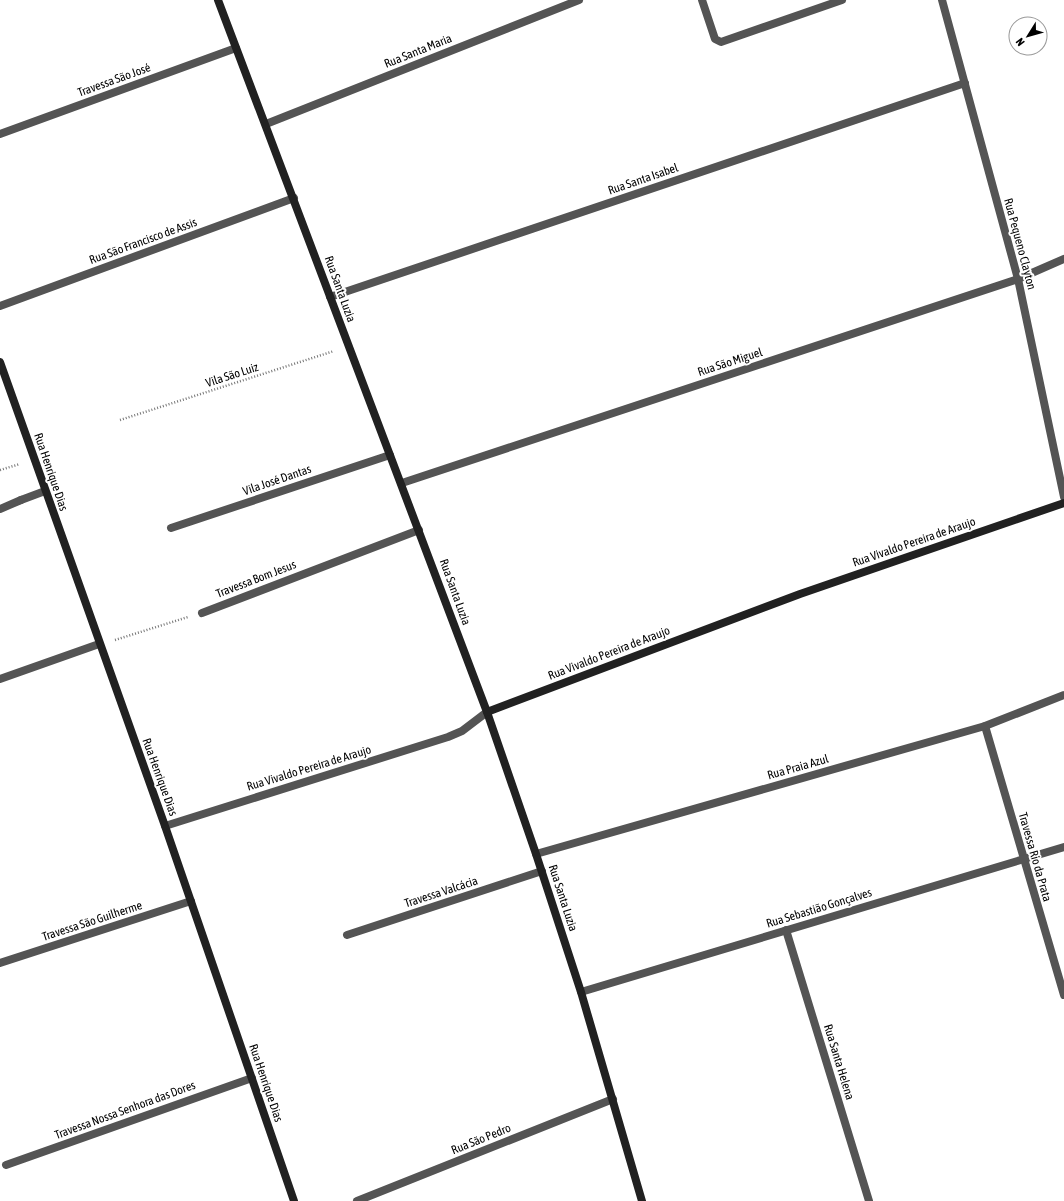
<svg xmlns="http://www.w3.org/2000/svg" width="1064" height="1201" viewBox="0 0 1064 1201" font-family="'Asap Condensed',sans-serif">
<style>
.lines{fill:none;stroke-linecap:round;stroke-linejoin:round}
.path{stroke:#767676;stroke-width:2.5;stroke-dasharray:1 2;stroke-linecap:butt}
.lane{stroke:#545454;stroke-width:8}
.street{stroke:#545454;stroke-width:8}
.secondary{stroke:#212121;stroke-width:8}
.labels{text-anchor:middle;stroke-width:4;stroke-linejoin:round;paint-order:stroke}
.street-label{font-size:12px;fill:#000;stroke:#fff}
</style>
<rect width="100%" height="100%" fill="#fff"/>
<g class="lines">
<g class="path">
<path d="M120 420 334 351"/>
<path d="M0 470 20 464"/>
<path d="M115 640 188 617"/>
</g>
<g class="lane">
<path d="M0 509 21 500"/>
<path d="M171 528 390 455"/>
<path d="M202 613 419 530"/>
</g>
<g class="street">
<path d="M702 0 715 39 721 42 842 0"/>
<path d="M942 0 1018 279 1064 497"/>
<path d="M266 124 579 0"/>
<path d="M0 134 236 48"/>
<path d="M330 297 965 83"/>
<path d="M0 306 294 198"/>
<path d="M402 483 1018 279 1064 259"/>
<path d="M21 500 45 491"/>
<path d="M0 679 99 644"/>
<path d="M985 726 1064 995"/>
<path d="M165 826 448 737 462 731 487 712"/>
<path d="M536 854 985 726 1064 695"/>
<path d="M786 930 869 1201"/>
<path d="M347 935 542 871"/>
<path d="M0 963 191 901"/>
<path d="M581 992 1064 847"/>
<path d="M6 1165 252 1078"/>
<path d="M357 1201 613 1099"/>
</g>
<g class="secondary">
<path d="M218 0 487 712 536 854 581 992 642 1201"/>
<path d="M0 362 165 826 294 1201"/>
<path d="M487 712 800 594 1064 503"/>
</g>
</g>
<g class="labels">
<g class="street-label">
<text transform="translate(418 51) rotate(-22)" y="4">Rua Santa Maria</text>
<text transform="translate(114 80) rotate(-20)" y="4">Travessa São José</text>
<text transform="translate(643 179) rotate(-19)" y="4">Rua Santa Isabel</text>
<text transform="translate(143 241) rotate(-20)" y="4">Rua São Francisco de Assis</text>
<text transform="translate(1020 244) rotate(75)" y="4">Rua Pequeno Clayton</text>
<text transform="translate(340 289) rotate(70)" y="4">Rua Santa Luzia</text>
<text transform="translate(730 362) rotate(-18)" y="4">Rua São Miguel</text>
<text transform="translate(232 375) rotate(-18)" y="4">Vila São Luiz</text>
<text transform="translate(51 472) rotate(71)" y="4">Rua Henrique Dias</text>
<text transform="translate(277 480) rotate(-19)" y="4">Vila José Dantas</text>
<text transform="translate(914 542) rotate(-19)" y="4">Rua Vivaldo Pereira de Araujo</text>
<text transform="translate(256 579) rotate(-21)" y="4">Travessa Bom Jesus</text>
<text transform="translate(455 592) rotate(70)" y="4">Rua Santa Luzia</text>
<text transform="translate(609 653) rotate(-21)" y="4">Rua Vivaldo Pereira de Araujo</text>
<text transform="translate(798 767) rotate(-16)" y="4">Rua Praia Azul</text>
<text transform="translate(309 768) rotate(-17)" y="4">Rua Vivaldo Pereira de Araujo</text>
<text transform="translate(160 777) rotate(70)" y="4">Rua Henrique Dias</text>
<text transform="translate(1035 857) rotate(74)" y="4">Travessa Rio da Prata</text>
<text transform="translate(441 892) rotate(-18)" y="4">Travessa Valcácia</text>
<text transform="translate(563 898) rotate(72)" y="4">Rua Santa Luzia</text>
<text transform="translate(819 908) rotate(-17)" y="4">Rua Sebastião Gonçalves</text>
<text transform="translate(92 921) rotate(-18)" y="4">Travessa São Guilherme</text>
<text transform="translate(839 1062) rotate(73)" y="4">Rua Santa Helena</text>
<text transform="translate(266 1083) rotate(71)" y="4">Rua Henrique Dias</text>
<text transform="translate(125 1110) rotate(-20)" y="4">Travessa Nossa Senhora das Dores</text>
<text transform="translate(481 1139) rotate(-22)" y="4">Rua São Pedro</text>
</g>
</g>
<g transform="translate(1028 36) rotate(233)"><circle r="19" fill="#ffffff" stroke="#999999"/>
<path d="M0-3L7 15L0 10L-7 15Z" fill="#000000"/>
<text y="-6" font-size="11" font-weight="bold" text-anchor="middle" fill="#000000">N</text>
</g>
</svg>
